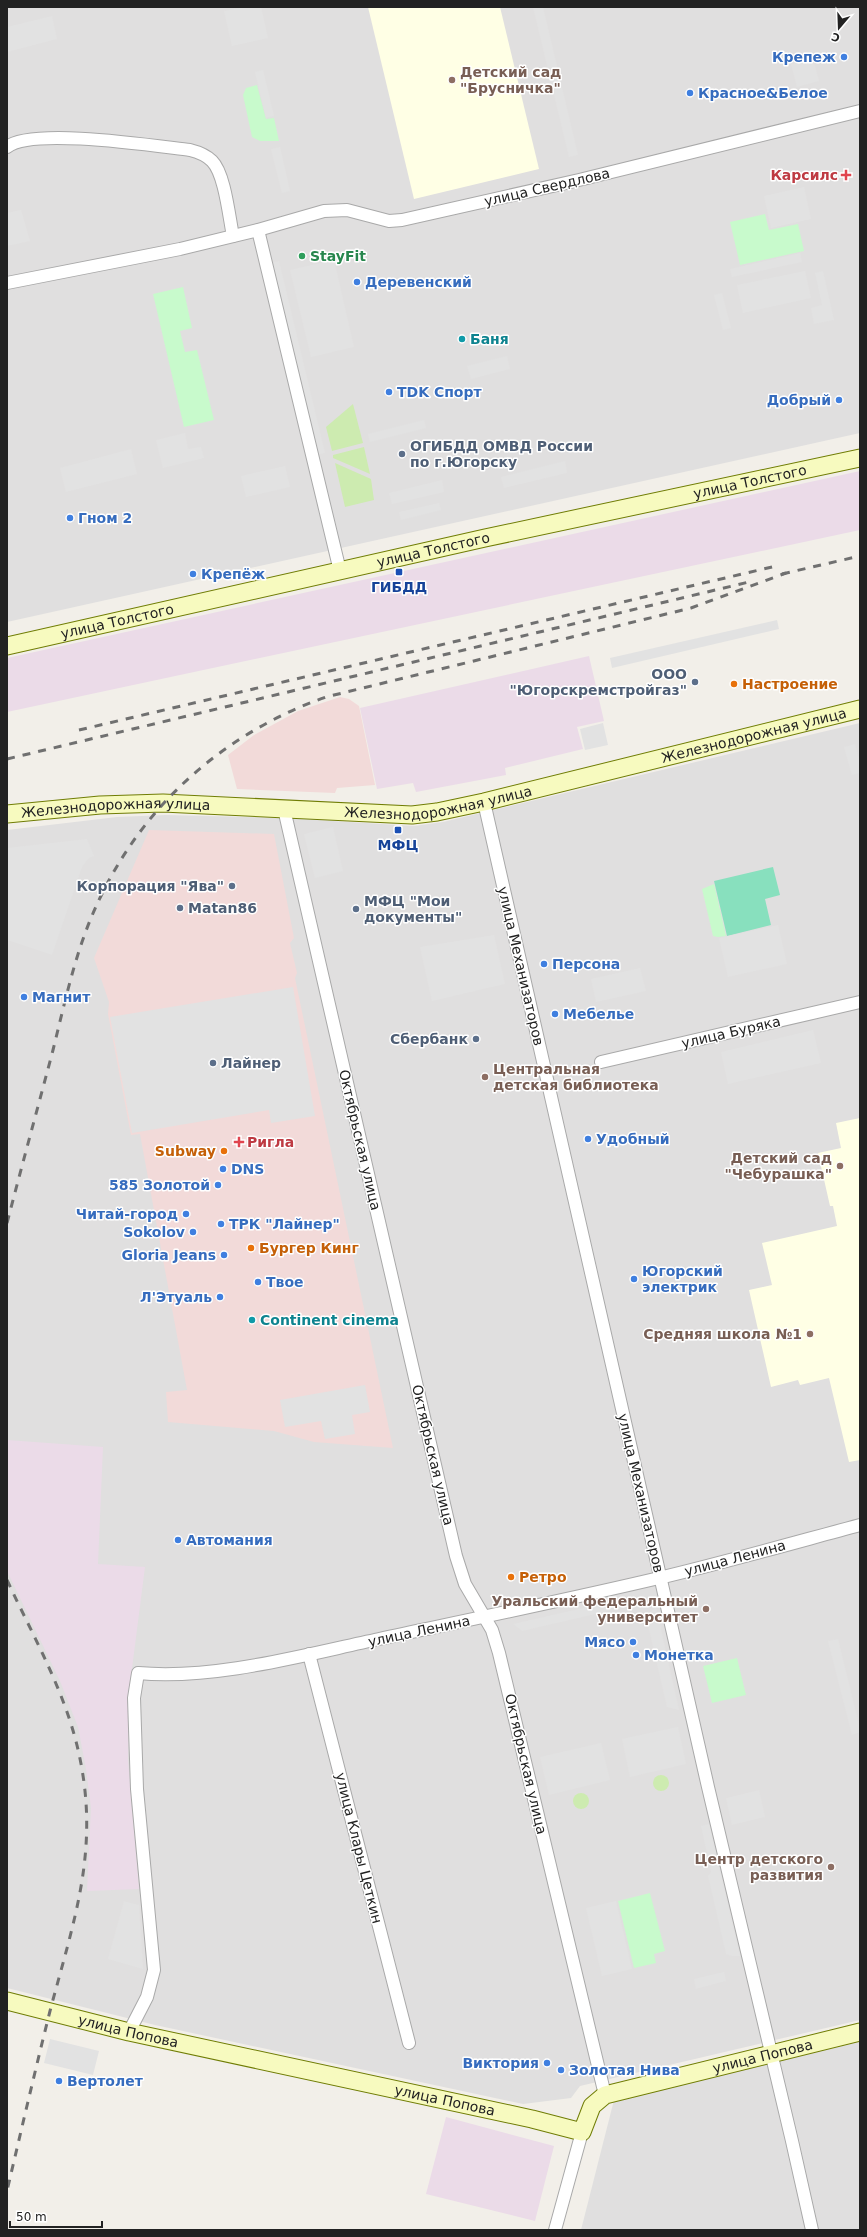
<svg xmlns="http://www.w3.org/2000/svg" width="867" height="2237" viewBox="0 0 867 2237" font-family="'DejaVu Sans',sans-serif">
<style>
.residential{fill:#e0dfdf}
.commercial{fill:#f2dad9}
.industrial{fill:#ebdbe8}
.education{fill:#ffffe5}
.grass{fill:#cdebb0}
.park{fill:#c8facc}
.pitch{fill:#88e0be}
.parking{fill:#e2e2e2}
.lines{fill:none;stroke-linecap:round;stroke-linejoin:round}
.street-casing{stroke:#a9a9a9;stroke-width:14}
.secondary-casing{stroke:#707d05;stroke-width:19}
.street{stroke:#fff;stroke-width:12}
.secondary{stroke:#f7fabf;stroke-width:17}
.rail{stroke:#707070;stroke-width:3;stroke-dasharray:8 8;stroke-linecap:butt}
.shop-dot{fill:#3f7fe0;stroke:#fff;stroke-width:1.5}
.education-dot{fill:#8d6e63;stroke:#fff;stroke-width:1.5}
.health-dot{fill:#e0444e;stroke:#fff;stroke-width:1.5}
.leisure-dot{fill:#2e9e5b;stroke:#fff;stroke-width:1.5}
.culture-dot{fill:#0f9aa8;stroke:#fff;stroke-width:1.5}
.service-dot{fill:#5c6f8a;stroke:#fff;stroke-width:1.5}
.transit-dot{fill:#1a4fb4;stroke:#fff;stroke-width:1.5}
.food-dot{fill:#e8710a;stroke:#fff;stroke-width:1.5}
.labels{text-anchor:middle;stroke-width:3;stroke-linejoin:round;paint-order:stroke}
.shop-label{font-size:14px;font-weight:bold;fill:#366cbe;stroke:#fff;text-anchor:start}
.education-label{font-size:14px;font-weight:bold;fill:#785e54;stroke:#fff;text-anchor:end}
.health-label{font-size:14px;font-weight:bold;fill:#be3a42;stroke:#fff;text-anchor:end}
.street-label{font-size:14px;fill:#222;stroke:#fff}
.leisure-label{font-size:14px;font-weight:bold;fill:#27864d;stroke:#fff;text-anchor:start}
.culture-label{font-size:14px;font-weight:bold;fill:#0d838f;stroke:#fff;text-anchor:start}
.service-label{font-size:14px;font-weight:bold;fill:#4e5e75;stroke:#fff;text-anchor:start}
.transit-label{font-size:14px;font-weight:bold;fill:#164399;stroke:#fff}
.food-label{font-size:14px;font-weight:bold;fill:#c56008;stroke:#fff;text-anchor:start}
</style>
<rect width="100%" height="100%" fill="#f2efe9"/>
<g class="residential">
<path d="M7 7H860V433L7 622Z"/>
<path d="M860 723V2020L580 2086 571 2098 523 2104 155 2025 7 1988V830L117 817 166 815 286 818 414 826 443 822Z"/>
<path d="M860 2042V2230H581L614 2100Z"/>
</g>
<g class="commercial">
<path d="M340 697 349 699 359 706 375 785 337 788 335 793 237 789 228 755 254 735 298 711Z"/>
<path d="M149 830 274 834 294 938 290 943 297 973 295 978 393 1448 314 1442 274 1431 168 1422 166 1392 187 1390 140 1134 131 1135 108 1014 109 1002 94 958Z"/>
</g>
<g class="industrial">
<path d="M860 471V530L7 712V658Z"/>
<path d="M589 656 604 721 577 727 583 749 505 768 506 775 416 792 413 783 377 789 360 708Z"/>
<path d="M7 1440 103 1447 98 1564 145 1567 130 1684 128 1760 139 1889 87 1891 91 1808 86 1769 78 1727 60 1681 7 1571Z"/>
<path d="M446 2117 554 2146 535 2221 426 2194Z"/>
</g>
<g class="education">
<path d="M368 7H500L539 169 414 199Z"/>
<path d="M860 1118V1460L849 1462 829 1378 800 1385 798 1380 771 1387 749 1290 772 1285 762 1243 837 1226 833 1206H830L818 1153 841 1148 836 1123Z"/>
</g>
<g class="grass">
<path d="M353 404 363 443 332 451 326 427Z"/>
<path d="M364 447 370 474 333 458V455Z"/>
<path d="M335 463 371 479 374 500 345 507Z"/>
<circle cx="661" cy="1783" r="8"/>
<circle cx="581" cy="1801" r="8"/>
</g>
<g class="park">
<path d="M257 85 266 119 274 118 279 141H260L252 137 243 95 246 88Z"/>
<path d="M765 214 769 230 798 224 804 251 740 265 730 222Z"/>
<path d="M183 287 192 328 180 331 185 352 197 350 214 420 184 427 153 294Z"/>
<path d="M714 884 726 936 718 937 713 936 702 889Z"/>
<path d="M737 1658 746 1695 712 1703 703 1666Z"/>
<path d="M650 1893 665 1951 654 1954 656 1963 634 1968 618 1901Z"/>
</g>
<path class="pitch" d="M773 867 780 895 765 899 771 925 727 936 714 881Z"/>
<g class="parking">
<path d="M244 7H261L268 38 232 46 224 11Z"/>
<path d="M533 7H543L578 155 569 157Z"/>
<path d="M52 16 57 39 7 52V27Z"/>
<path d="M813 59 819 81 797 87 791 64Z"/>
<path d="M263 70 274 116 266 118 255 72Z"/>
<path d="M280 147 290 191 282 193 271 149Z"/>
<path d="M804 187 811 219 771 228 764 196Z"/>
<path d="M21 210 30 241 7 246V213Z"/>
<path d="M800 253 802 262 732 277 730 269Z"/>
<path d="M334 260 354 347 311 357 290 270Z"/>
<path d="M279 261 325 453 316 455 270 263Z"/>
<path d="M805 271 811 298 743 313 737 285Z"/>
<path d="M823 271 834 320 814 324 811 308 822 305 815 273Z"/>
<path d="M722 293 731 328 723 330 714 295Z"/>
<path d="M507 356 510 369 471 379 467 366Z"/>
<path d="M424 420 426 428 370 442 368 434Z"/>
<path d="M185 433 188 449 201 447 204 458 163 468 156 440Z"/>
<path d="M131 449 137 474 66 492 60 468Z"/>
<path d="M565 461 567 473 504 488 501 477Z"/>
<path d="M285 466 290 487 246 497 241 476Z"/>
<path d="M442 480 444 492 392 504 389 493Z"/>
<path d="M439 503 441 510 401 520 399 512Z"/>
<path d="M777 620 779 629 612 668 610 658Z"/>
<path d="M603 723 608 745 585 750 580 729Z"/>
<path d="M855 744 860 763V773L852 775 844 747Z"/>
<path d="M333 827 343 871 315 878 304 834Z"/>
<path d="M87 839 94 856 89 858 82 867 52 955 7 940V848Z"/>
<path d="M778 925 787 964 728 977 719 938Z"/>
<path d="M494 935 505 984 432 1001 420 947Z"/>
<path d="M640 968 646 991 596 1002 591 979Z"/>
<path d="M293 987 315 1116 271 1123 269 1110 132 1133 110 1017Z"/>
<path d="M813 1030 821 1063 728 1084 721 1052Z"/>
<path d="M365 1385 370 1412 352 1415 355 1434 325 1439 321 1421 285 1427 280 1400Z"/>
<path d="M636 1596 630 1606 522 1631 513 1624Z"/>
<path d="M656 1607 679 1710 667 1707 646 1616Z"/>
<path d="M838 1639 860 1729V1732L852 1735 828 1641Z"/>
<path d="M678 1727 686 1764 630 1777 622 1739Z"/>
<path d="M601 1743 610 1780 549 1795 540 1757Z"/>
<path d="M759 1790 765 1817 732 1825 726 1798Z"/>
<path d="M709 1824 740 1956H732L726 1954 708 1876 711 1872 701 1826Z"/>
<path d="M124 1901 139 1905 143 1969 108 1959Z"/>
<path d="M616 1901 632 1969 602 1976 586 1908Z"/>
<path d="M724 1972 726 1981 696 1989 694 1979Z"/>
<path d="M50 2039 99 2051 93 2075 44 2063Z"/>
</g>
<g class="lines">
<defs>
<g id="street">
<path d="M7 147C32 127 155 146 190 150 198 152 206 155 212 161 225 174 229 217 233 236"/>
<path d="M258 230 340 571"/>
<path d="M7 283 180 249 258 230 324 211 347 210 389 221 402 220 579 180 860 111"/>
<path d="M484 802 708 1787 792 2141 812 2230"/>
<path d="M284 809 456 1556 465 1584 492 1630 499 1653 605 2095"/>
<path d="M601 1062 860 1002"/>
<path d="M309 1654 409 2043"/>
<path d="M129 2032 147 1997 154 1970 137 1789 134 1698 138 1673C215 1680 303 1655 379 1639 473 1619 566 1600 659 1578 726 1562 793 1543 860 1525"/>
<path d="M555 2230 582 2132"/>
</g>
<g id="secondary">
<path id="s1" d="M7 646 485 538 860 458"/>
<path id="s2" d="M7 814 100 805 163 803 412 815 437 812 484 802 860 709"/>
<path id="s3" d="M7 2001 129 2032 532 2119 582 2132 592 2106 605 2095 860 2032"/>
</g>
</defs>
<use href="#street" class="street-casing"/>
<use href="#secondary" class="secondary-casing"/>
<use href="#street" class="street"/>
<use href="#secondary" class="secondary"/>
<g class="rail">
<path d="M782 574 860 556"/>
<path d="M79 730 776 566"/>
<path d="M7 759 749 582"/>
<path d="M7 1223C22 1165 38 1107 53 1050 62 1014 70 977 82 942 122 825 210 738 326 697L691 608 786 573"/>
<path d="M7 1580C33 1636 66 1693 79 1754 100 1850 74 1920 50 2011 35 2071 21 2131 7 2191"/>
</g>
</g>
<g class="shop-dot">
<circle cx="844" cy="57" r="4"/>
<circle cx="690" cy="93" r="4"/>
<circle cx="357" cy="282" r="4"/>
<circle cx="389" cy="392" r="4"/>
<circle cx="839" cy="400" r="4"/>
<circle cx="70" cy="518" r="4"/>
<circle cx="193" cy="574" r="4"/>
<circle cx="544" cy="964" r="4"/>
<circle cx="24" cy="997" r="4"/>
<circle cx="555" cy="1014" r="4"/>
<circle cx="588" cy="1139" r="4"/>
<circle cx="223" cy="1169" r="4"/>
<circle cx="218" cy="1185" r="4"/>
<circle cx="186" cy="1214" r="4"/>
<circle cx="221" cy="1224" r="4"/>
<circle cx="193" cy="1232" r="4"/>
<circle cx="224" cy="1255" r="4"/>
<circle cx="634" cy="1279" r="4"/>
<circle cx="258" cy="1282" r="4"/>
<circle cx="220" cy="1297" r="4"/>
<circle cx="178" cy="1540" r="4"/>
<circle cx="633" cy="1642" r="4"/>
<circle cx="636" cy="1655" r="4"/>
<circle cx="547" cy="2063" r="4"/>
<circle cx="561" cy="2070" r="4"/>
<circle cx="59" cy="2081" r="4"/>
</g>
<g class="education-dot">
<circle cx="452" cy="80" r="4"/>
<circle cx="485" cy="1077" r="4"/>
<circle cx="840" cy="1166" r="4"/>
<circle cx="810" cy="1334" r="4"/>
<circle cx="706" cy="1609" r="4"/>
<circle cx="831" cy="1867" r="4"/>
</g>
<g class="health-dot">
<path d="M844 169h4v4h4v4h-4v4h-4v-4h-4v-4h4z"/>
<path d="M237 1136h4v4h4v4h-4v4h-4v-4h-4v-4h4z"/>
</g>
<circle class="leisure-dot" cx="302" cy="256" r="4"/>
<g class="culture-dot">
<circle cx="462" cy="339" r="4"/>
<circle cx="252" cy="1320" r="4"/>
</g>
<g class="service-dot">
<circle cx="402" cy="454" r="4"/>
<circle cx="695" cy="682" r="4"/>
<circle cx="232" cy="886" r="4"/>
<circle cx="180" cy="908" r="4"/>
<circle cx="356" cy="909" r="4"/>
<circle cx="476" cy="1039" r="4"/>
<circle cx="213" cy="1063" r="4"/>
</g>
<g class="transit-dot">
<rect x="395" y="568" width="8" height="8" rx="2"/>
<rect x="394" y="826" width="8" height="8" rx="2"/>
</g>
<g class="food-dot">
<circle cx="734" cy="684" r="4"/>
<circle cx="224" cy="1151" r="4"/>
<circle cx="251" cy="1248" r="4"/>
<circle cx="511" cy="1577" r="4"/>
</g>
<g class="labels">
<g class="shop-label">
<text x="836" y="62" text-anchor="end">Крепеж</text>
<text x="698" y="98">Красное&amp;Белое</text>
<text x="365" y="287">Деревенский</text>
<text x="397" y="397">TDK Спорт</text>
<text x="831" y="405" text-anchor="end">Добрый</text>
<text x="78" y="523">Гном 2</text>
<text x="201" y="579">Крепёж</text>
<text x="552" y="969">Персона</text>
<text x="32" y="1002">Магнит</text>
<text x="563" y="1019">Мебелье</text>
<text x="596" y="1144">Удобный</text>
<text x="231" y="1174">DNS</text>
<text x="210" y="1190" text-anchor="end">585 Золотой</text>
<text x="178" y="1219" text-anchor="end">Читай-город</text>
<text x="229" y="1229">ТРК "Лайнер"</text>
<text x="185" y="1237" text-anchor="end">Sokolov</text>
<text x="216" y="1260" text-anchor="end">Gloria Jeans</text>
<text x="642" y="1276">Югорский<tspan x="642" dy="16">электрик</tspan></text>
<text x="266" y="1287">Твое</text>
<text x="212" y="1302" text-anchor="end">Л'Этуаль</text>
<text x="186" y="1545">Автомания</text>
<text x="625" y="1647" text-anchor="end">Мясо</text>
<text x="644" y="1660">Монетка</text>
<text x="539" y="2068" text-anchor="end">Виктория</text>
<text x="569" y="2075">Золотая Нива</text>
<text x="67" y="2086">Вертолет</text>
</g>
<g class="education-label">
<text x="460" y="77" text-anchor="start">Детский сад<tspan x="460" dy="16">"Брусничка"</tspan></text>
<text x="493" y="1074" text-anchor="start">Центральная<tspan x="493" dy="16">детская библиотека</tspan></text>
<text x="832" y="1163">Детский сад<tspan x="832" dy="16">"Чебурашка"</tspan></text>
<text x="802" y="1339">Средняя школа №1</text>
<text x="698" y="1606">Уральский федеральный<tspan x="698" dy="16">университет</tspan></text>
<text x="823" y="1864">Центр детского<tspan x="823" dy="16">развития</tspan></text>
</g>
<g class="health-label">
<text x="838" y="180">Карсилс</text>
<text x="247" y="1147" text-anchor="start">Ригла</text>
</g>
<g class="street-label">
<text transform="translate(547 187) rotate(-13)" y="5">улица Свердлова</text>
<text dy="5" stroke="none"><textPath href="#s1" startOffset="761">улица Толстого</textPath></text>
<text dy="5" stroke="none"><textPath href="#s1" startOffset="437">улица Толстого</textPath></text>
<text dy="5" stroke="none"><textPath href="#s1" startOffset="113">улица Толстого</textPath></text>
<text dy="5" stroke="none"><textPath href="#s2" startOffset="757">Железнодорожная улица</textPath></text>
<text dy="5" stroke="none"><textPath href="#s2" startOffset="433">Железнодорожная улица</textPath></text>
<text dy="5" stroke="none"><textPath href="#s2" startOffset="109">Железнодорожная улица</textPath></text>
<text transform="translate(521 966) rotate(77)" y="5">улица Механизаторов</text>
<text transform="translate(731 1032) rotate(-13)" y="5">улица Буряка</text>
<text transform="translate(360 1140) rotate(77)" y="5">Октябрьская улица</text>
<text transform="translate(433 1455) rotate(77)" y="5">Октябрьская улица</text>
<text transform="translate(641 1493) rotate(77)" y="5">улица Механизаторов</text>
<text transform="translate(735 1558) rotate(-15)" y="5">улица Ленина</text>
<text transform="translate(419 1631) rotate(-12)" y="5">улица Ленина</text>
<text transform="translate(526 1764) rotate(77)" y="5">Октябрьская улица</text>
<text transform="translate(359 1848) rotate(76)" y="5">улица Клары Цеткин</text>
<text dy="5" stroke="none"><textPath href="#s3" startOffset="125">улица Попова</textPath></text>
<text dy="5" stroke="none"><textPath href="#s3" startOffset="797">улица Попова</textPath></text>
<text dy="5" stroke="none"><textPath href="#s3" startOffset="449">улица Попова</textPath></text>
</g>
<g class="leisure-label">
<text x="310" y="261">StayFit</text>
</g>
<g class="culture-label">
<text x="470" y="344">Баня</text>
<text x="260" y="1325">Continent cinema</text>
</g>
<g class="service-label">
<text x="410" y="451">ОГИБДД ОМВД России<tspan x="410" dy="16">по г.Югорску</tspan></text>
<text x="687" y="679" text-anchor="end">ООО<tspan x="687" dy="16">"Югорскремстройгаз"</tspan></text>
<text x="224" y="891" text-anchor="end">Корпорация "Ява"</text>
<text x="364" y="906">МФЦ "Мои<tspan x="364" dy="16">документы"</tspan></text>
<text x="188" y="913">Matan86</text>
<text x="468" y="1044" text-anchor="end">Сбербанк</text>
<text x="221" y="1068">Лайнер</text>
</g>
<g class="transit-label">
<text x="399" y="592">ГИБДД</text>
<text x="398" y="850">МФЦ</text>
</g>
<g class="food-label">
<text x="742" y="689">Настроение</text>
<text x="216" y="1156" text-anchor="end">Subway</text>
<text x="259" y="1253">Бургер Кинг</text>
<text x="519" y="1582">Ретро</text>
</g>
</g>
<rect width="867" height="2237" fill="none" stroke="#222222" stroke-width="16"/>
<g transform="translate(839 28) rotate(199)" stroke="#ffffff" stroke-width="3" paint-order="stroke">
<path d="M0-3L7 15L0 10L-7 15Z" fill="#222222"/>
<text y="-6" font-size="11" font-weight="bold" text-anchor="middle" fill="#222222">С</text>
</g>
<path d="M10 2221v6h92v-6" fill="none" stroke="#222222" stroke-width="2"/>
<text x="16" y="2221" font-size="12" fill="#222222" stroke="#ffffff" stroke-width="3" paint-order="stroke">50 m</text>
</svg>
